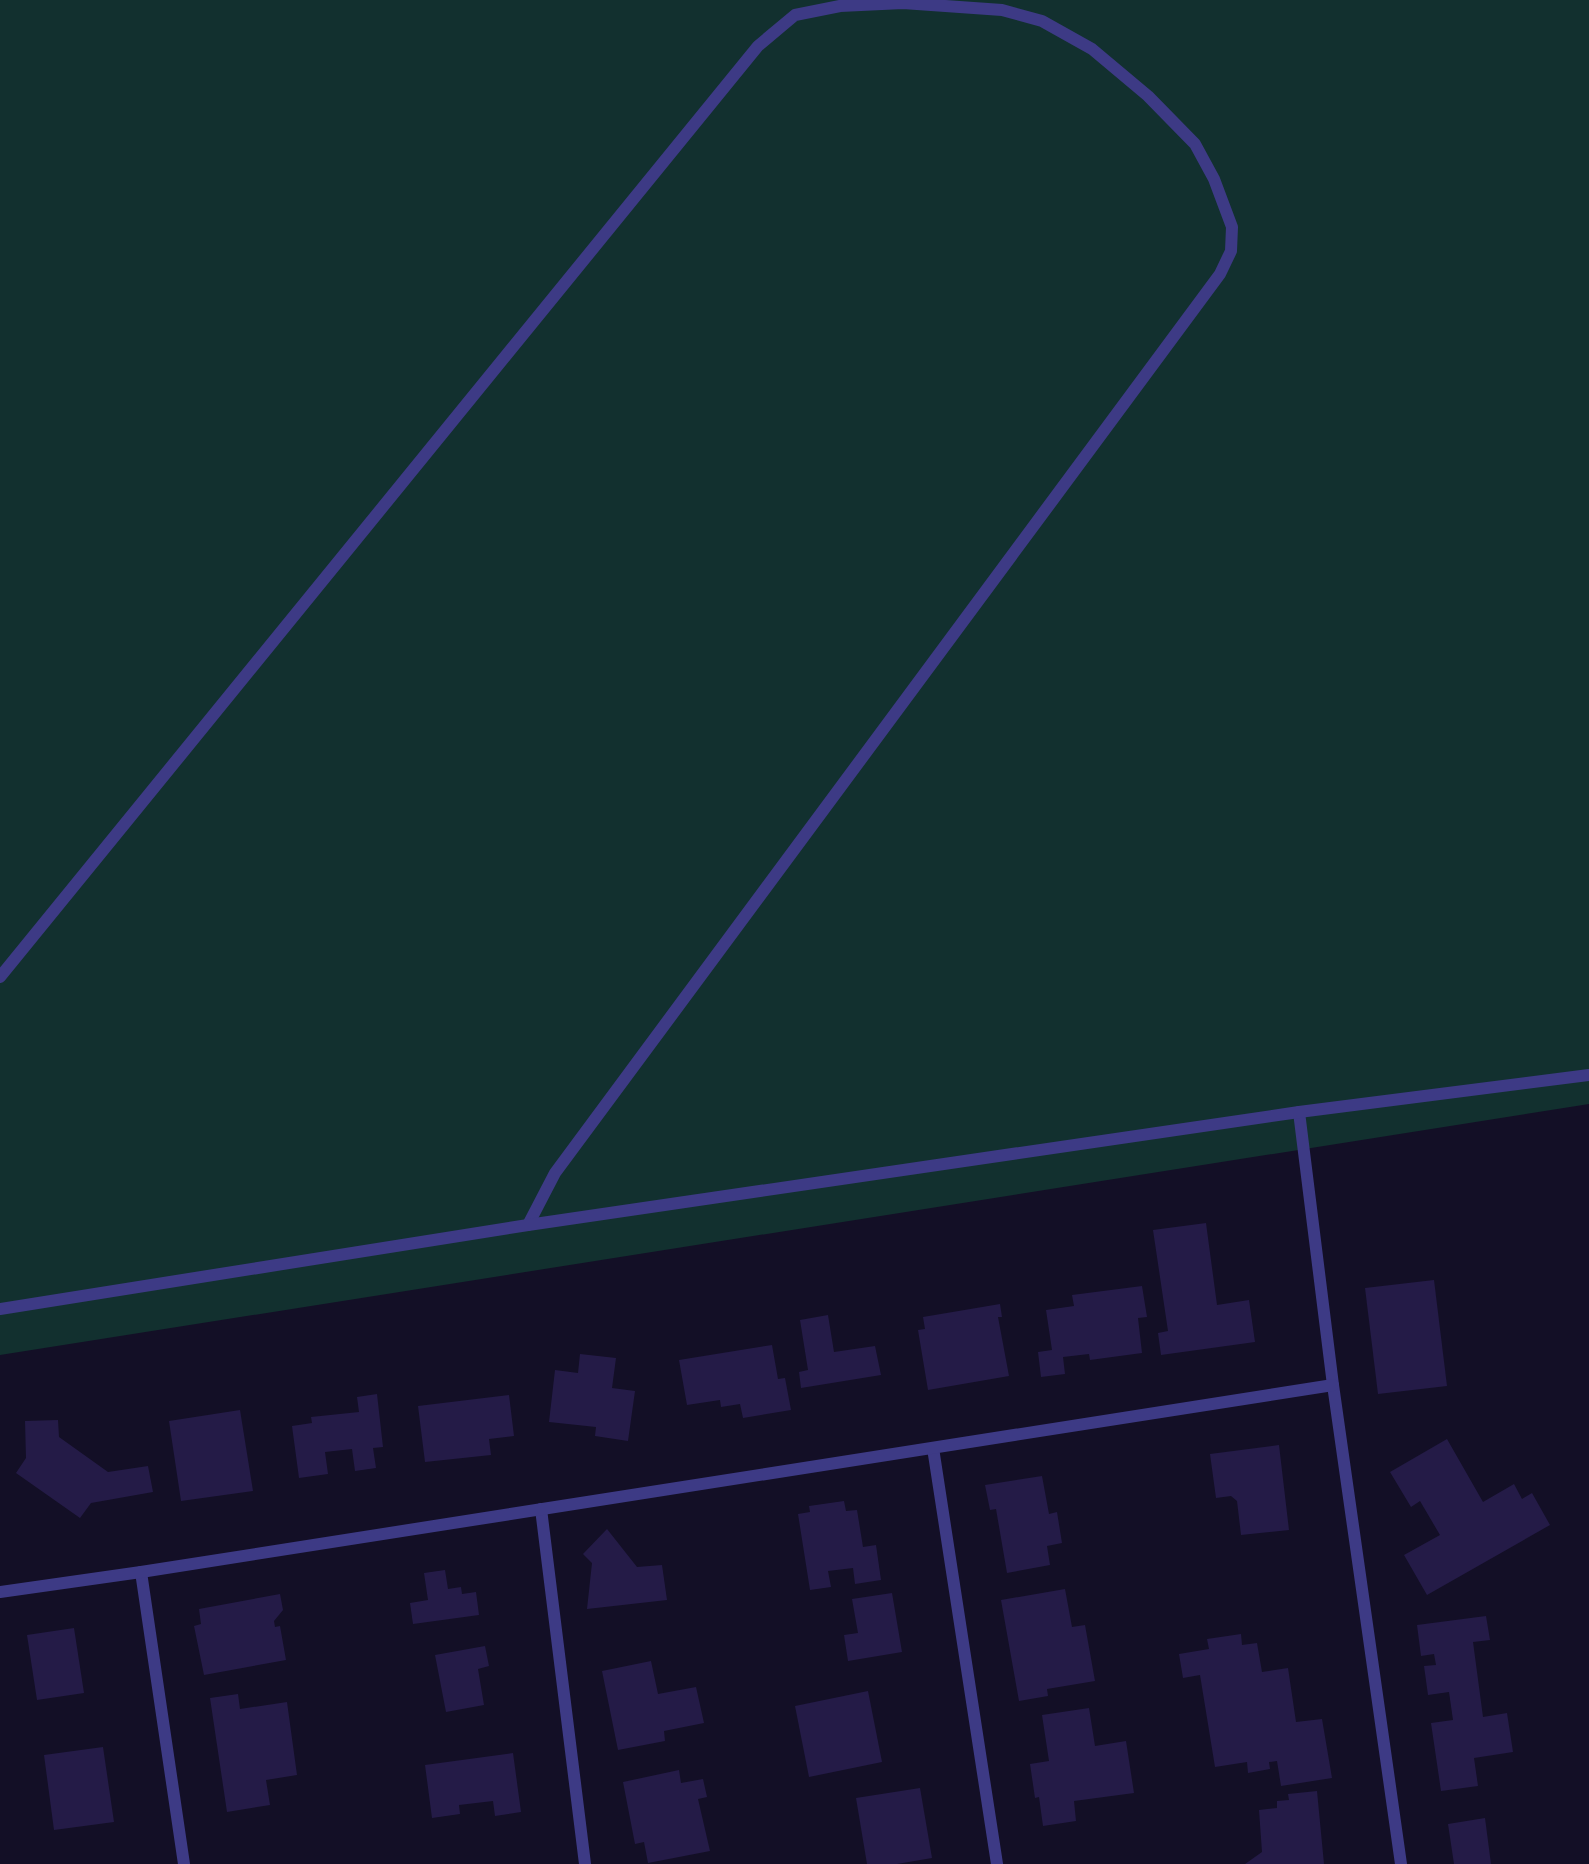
<svg xmlns="http://www.w3.org/2000/svg" width="1589" height="1864" viewBox="0 0 1589 1864" font-family="'Golos Text',sans-serif">
<style>
.green{fill:#12302f}
.building{fill:#241b47}
.lines{fill:none;stroke-linecap:round;stroke-linejoin:round}
.lane{stroke:#3d3a85;stroke-width:12}
.street{stroke:#3d3a85;stroke-width:12}
</style>
<rect width="100%" height="100%" fill="#130f26"/>
<path class="green" d="M0 0H1589V1104L0 1355Z"/>
<g class="building">
<path d="M1206 1223 1217 1305 1249 1300 1255 1342 1161 1355 1158 1333 1168 1331 1153 1230Z"/>
<path d="M1434 1280 1447 1386 1378 1394 1365 1288Z"/>
<path d="M1142 1286 1147 1317 1138 1318 1142 1353 1090 1360 1089 1354 1063 1357 1065 1374 1041 1377 1038 1352 1052 1350 1046 1310 1074 1306 1072 1295Z"/>
<path d="M1000 1304 1002 1317H998L1009 1376 928 1390 918 1330 925 1329 923 1317Z"/>
<path d="M828 1315 834 1352 875 1346 881 1375 801 1388 799 1372 808 1370 800 1320Z"/>
<path d="M772 1345 778 1379 785 1378 791 1410 743 1418 740 1404 721 1407 720 1400 687 1405 679 1360Z"/>
<path d="M580 1354 616 1358 612 1388 635 1391 628 1441 595 1436 596 1427 549 1422 555 1370 578 1373Z"/>
<path d="M377 1394 383 1447 373 1448 376 1468 355 1471 352 1449 325 1452 328 1474 299 1478 292 1426 312 1423 311 1417 359 1412 357 1397Z"/>
<path d="M509 1395 514 1436 489 1439 491 1455 425 1462 418 1406Z"/>
<path d="M240 1410 253 1491 181 1501 169 1421Z"/>
<path d="M58 1420 59 1437 108 1472 148 1466 153 1492 91 1503 80 1518 16 1473 26 1458 25 1421Z"/>
<path d="M1447 1439 1483 1502 1514 1484 1522 1499 1532 1493 1550 1525 1427 1595 1404 1555 1440 1535 1420 1501 1411 1507 1390 1472Z"/>
<path d="M1279 1445 1289 1530 1241 1535 1237 1501 1231 1496 1216 1498 1210 1454Z"/>
<path d="M1042 1476 1049 1514 1057 1512 1062 1543 1047 1546 1050 1565 1007 1573 996 1509 990 1510 985 1485Z"/>
<path d="M844 1501 846 1511 857 1510 863 1547 876 1545 881 1580 855 1584 853 1568 828 1571 831 1587 810 1590 798 1514 810 1512 809 1506Z"/>
<path d="M607 1529 637 1567 662 1565 667 1600 587 1609 592 1563 583 1554Z"/>
<path d="M445 1570 448 1589 461 1587 462 1594 476 1592 479 1615 413 1624 410 1603 428 1600 424 1573Z"/>
<path d="M1065 1589 1072 1627 1085 1625 1095 1681 1047 1689 1048 1696 1019 1701 1001 1600Z"/>
<path d="M892 1593 902 1652 848 1661 844 1635 858 1633 852 1599Z"/>
<path d="M280 1594 283 1610 274 1621 275 1627 280 1626 286 1660 204 1675 194 1626 201 1624 199 1609Z"/>
<path d="M1486 1616 1490 1640 1473 1642 1483 1717 1507 1713 1513 1752 1474 1758 1478 1786 1441 1791 1431 1723 1453 1720 1449 1692 1428 1695 1424 1666 1436 1665 1434 1654 1421 1656 1417 1625Z"/>
<path d="M74 1628 84 1693 37 1700 27 1635Z"/>
<path d="M1241 1634 1242 1645 1257 1643 1262 1672 1288 1668 1296 1722 1322 1719 1332 1778 1281 1786 1277 1761 1269 1762 1270 1769 1248 1773 1247 1762 1215 1767 1200 1675 1183 1678 1179 1654 1209 1649 1207 1639Z"/>
<path d="M485 1646 489 1666 478 1669 484 1705 446 1712 435 1655Z"/>
<path d="M651 1661 658 1694 696 1687 704 1723 664 1731 665 1741 618 1750 602 1671Z"/>
<path d="M868 1691 882 1762 809 1777 795 1706Z"/>
<path d="M238 1694 240 1709 287 1702 297 1775 266 1780 270 1805 227 1812 210 1698Z"/>
<path d="M1089 1708 1095 1746 1126 1741 1134 1793 1074 1801 1076 1821 1043 1826 1039 1797 1035 1798 1030 1764 1049 1761 1042 1715Z"/>
<path d="M103 1747 114 1822 54 1830 44 1755Z"/>
<path d="M513 1753 521 1812 495 1816 493 1801 459 1805 460 1814 432 1818 425 1765Z"/>
<path d="M679 1770 681 1783 703 1779 707 1797 698 1799 710 1851 648 1863 644 1842 635 1844 623 1782Z"/>
<path d="M920 1788 932 1858 897 1864H867L856 1798Z"/>
<path d="M1317 1791 1324 1864H1245L1262 1852 1259 1810 1277 1808V1801L1289 1800 1288 1794Z"/>
<path d="M1485 1818 1491 1864H1454L1448 1824Z"/>
</g>
<g class="lines">
<path class="lane" d="M0 977 758 46 795 15 840 6 903 3 1002 10 1042 21 1092 49 1148 96 1195 144 1214 179 1232 227 1231 251 1220 274 555 1173 528 1225"/>
<g class="street">
<path d="M1299 1112 1333 1385 1401 1864"/>
<path d="M0 1309 528 1225 1299 1112 1589 1075"/>
<path d="M933 1448 997 1864"/>
<path d="M541 1509 585 1864"/>
<path d="M141 1572 184 1864"/>
<path d="M0 1592 141 1572 1333 1385"/>
</g>
</g>
</svg>
